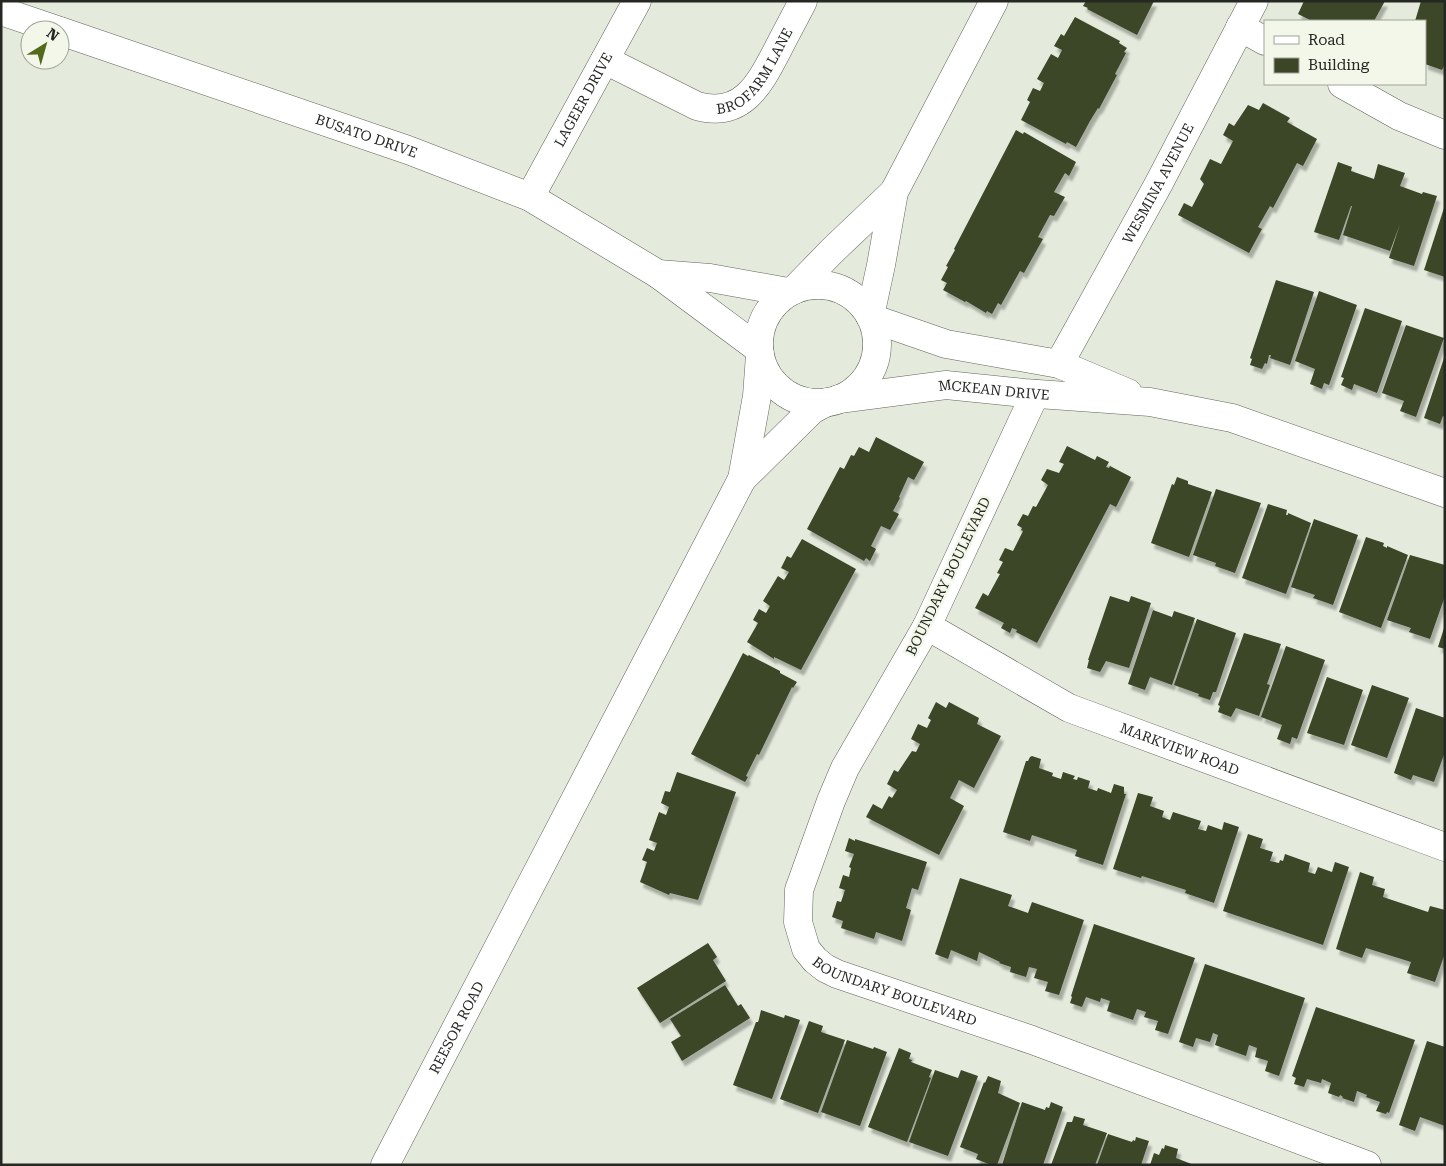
<svg xmlns="http://www.w3.org/2000/svg" width="1446" height="1166" viewBox="0 0 1446 1166" font-family="'Roboto Serif',serif">
<style>
.building{fill:#3b4627;filter:url(#shadow)}
.lines{fill:none;stroke-linecap:round;stroke-linejoin:round}
.minor-casing{stroke:#606559;stroke-width:29}
.tertiary-casing{stroke:#606559;stroke-width:29}
.minor{stroke:#fff;stroke-width:28}
.tertiary{stroke:#fff;stroke-width:28}
.labels{text-anchor:middle;stroke-width:5;stroke-linejoin:round;paint-order:stroke}
.street-label{font-size:14px;fill:#252722;stroke:#f2f7e9}
</style>
<defs>
<filter id="shadow"><feDropShadow dx="3" dy="5.5" stdDeviation="1" flood-color="#0004"/></filter>
</defs>
<rect width="100%" height="100%" fill="#e4eadc"/>
<g class="building">
<path d="M1086 1H1154L1137 35 1087 9 1088 8 1083 6Z"/>
<path d="M1304 1H1385L1374 21H1312L1298 14Z"/>
<path d="M1421 1H1445V64L1442 70 1425 64V21H1415Z"/>
<path d="M1075 17 1120 41 1119 43 1127 48 1124 52 1126 53 1115 74 1117 75 1099 109 1098 108 1090 121 1076 147 1067 142 1066 144 1021 120 1030 102 1027 100 1033 88 1040 91 1044 83 1037 79 1051 54 1058 58 1062 50 1054 46 1061 34 1064 36Z"/>
<path d="M1263 103 1290 118 1287 122 1317 139 1303 166 1297 163 1273 208 1270 206 1258 227 1262 229 1249 253 1178 215 1184 203 1192 207 1204 184 1200 179 1210 159 1221 164 1233 141 1223 135 1229 123 1234 126 1248 105 1259 110Z"/>
<path d="M1016 130 1023 134 1024 132 1076 162 1069 176 1065 173 1054 192 1065 197 1054 216 1050 215 1038 237 1043 239 1024 273 1020 271 1001 305 998 303 992 314 987 311 986 313 966 301 965 302 943 290 947 283 941 280 948 267 946 266 955 250 954 249Z"/>
<path d="M1338 162 1352 167 1351 171 1374 179 1378 164 1405 173 1400 186 1422 194 1423 192 1437 196 1414 266 1389 258 1400 224 1390 251 1343 235 1352 206H1351L1339 240 1314 232Z"/>
<path d="M1444 208H1445V277L1424 270Z"/>
<path d="M1276 280 1314 292 1290 365 1270 358 1271 355H1269L1267 364 1265 363 1262 369 1250 365 1252 359 1250 358Z"/>
<path d="M1319 291 1357 305 1329 385 1324 383 1322 389 1310 384 1315 369 1295 361Z"/>
<path d="M1365 308 1402 321 1377 393 1354 384 1352 390 1341 385 1344 378 1341 377Z"/>
<path d="M1406 325 1444 338 1416 417 1400 411 1404 401 1382 393Z"/>
<path d="M1444 358 1445 416H1443L1440 424 1424 418Z"/>
<path d="M876 437 924 462 914 480 908 477 899 497 900 498 893 511 899 514 890 530 881 526 871 546 876 549 870 561 866 558 864 561 807 529 840 467 844 469 851 455 854 456 859 447 869 452Z"/>
<path d="M1067 446 1095 460 1097 456 1109 462 1106 467 1109 468 1110 466 1131 477 1116 507 1110 504 1037 643 1016 632 1017 630 1012 628 1010 633 1001 628 1004 623 975 608 983 593 988 596 1000 574 997 573 1003 562 999 560 1005 548 1013 551 1023 531 1021 530 1022 528 1017 525 1023 514 1028 516 1033 506 1036 507 1048 485 1041 480 1047 469 1059 473 1064 464 1059 462Z"/>
<path d="M1177 477 1188 481V484L1212 492 1189 557 1151 543 1172 484 1174 485Z"/>
<path d="M1216 489 1261 503 1235 573 1215 566 1216 563 1193 555Z"/>
<path d="M1268 504 1287 510 1286 515H1288V513L1311 523 1286 594 1242 578Z"/>
<path d="M1314 519 1358 535 1333 605 1313 598 1315 595 1291 587Z"/>
<path d="M1366 537 1384 543 1383 546 1387 548V546L1408 555 1381 628 1339 612Z"/>
<path d="M802 539 856 569 801 670 774 657V659L747 642 758 623 753 620 759 609 766 613 770 606 763 601 778 576 784 580 789 572 781 568 787 556 791 558Z"/>
<path d="M1410 555 1445 565V596L1430 639 1409 632 1411 628 1387 620Z"/>
<path d="M1110 596 1129 602 1131 596 1151 603 1129 668 1106 661 1100 672 1087 668 1089 660H1088Z"/>
<path d="M1153 610 1172 617 1174 611 1195 618 1172 685 1150 677 1145 690 1128 684Z"/>
<path d="M1197 619 1236 633 1216 692H1213L1210 700 1198 696 1199 694 1174 685Z"/>
<path d="M1444 628H1445V649L1438 647Z"/>
<path d="M1244 633 1281 644 1267 684 1270 685 1259 716 1236 708 1231 717 1218 712 1220 706 1218 705Z"/>
<path d="M1286 646 1325 660 1297 739 1292 737 1290 744 1277 739 1282 725 1261 717Z"/>
<path d="M743 653 748 656 749 655 780 671V673L797 682 793 688 792 687 759 755 757 754 746 776 748 777 745 782 691 754Z"/>
<path d="M1327 677 1363 690 1344 745 1307 733Z"/>
<path d="M1372 685 1409 698 1387 758 1351 745Z"/>
<path d="M936 702 946 708 949 702 979 718 977 724 1001 736 974 788 959 780 950 798 964 806 939 855 866 817 873 804 882 809 889 796 892 798 897 790 887 784 894 770 898 772 912 751 916 752 920 744 911 739 918 724 927 728 931 720 928 718Z"/>
<path d="M1416 708 1445 718V752L1434 782 1413 775 1411 780 1394 773Z"/>
<path d="M1032 756 1041 759 1039 768 1053 773 1052 776 1061 779 1063 772 1075 776 1073 779 1077 780 1078 777 1090 781 1088 788 1097 791 1098 788 1111 793 1114 784 1124 787V794H1126L1103 865 1075 856 1077 850 1032 835 1030 841 1003 832 1026 761H1028L1030 757Z"/>
<path d="M677 772 736 792 698 900 670 893 669 895 640 882 647 862 642 860 647 848 654 851 657 843 649 840 659 812 666 815 669 807 661 803 665 791 670 792Z"/>
<path d="M1138 793 1153 797 1150 806 1164 811 1162 817 1170 820 1173 812 1201 821 1198 829 1206 831 1208 825 1222 830 1224 822 1239 827 1214 903 1185 893 1186 890 1142 876 1141 878 1113 869Z"/>
<path d="M1248 834 1263 839 1260 848 1273 852 1270 861 1279 863 1280 860 1283 861 1285 854 1310 863 1308 872 1315 874 1318 867 1332 872 1335 862 1349 867 1323 945 1223 911Z"/>
<path d="M849 838 855 841V839L927 862 918 890 912 888 906 908 911 910 902 941 876 932 874 939 841 928 843 921 832 917 837 901 841 902 845 890 839 888 843 875 849 877 851 868 849 867 854 854 845 851Z"/>
<path d="M1360 872 1374 877 1372 885 1385 889 1383 897 1428 912 1430 906 1445 910V953L1435 982 1407 973 1411 962 1366 948 1362 958 1336 949Z"/>
<path d="M960 878 1012 895 1008 906 1028 913 1032 902 1084 920 1059 995 1045 991 1048 982 1034 978 1037 969 1029 967 1026 977 1010 972 1011 967 999 963 1000 962 979 952 977 961 951 950 948 959 935 954Z"/>
<path d="M1094 924 1195 958 1168 1034 1155 1030 1158 1021 1144 1017 1146 1012 1137 1009 1133 1020 1107 1011 1110 1001 1101 998 1100 1002 1086 997 1082 1007 1070 1003 1072 997 1071 996Z"/>
<path d="M708 943 717 957 713 960 726 981 660 1023 637 988Z"/>
<path d="M1205 964 1305 998 1279 1076 1265 1071 1268 1061 1255 1057 1257 1048 1249 1045 1246 1056 1215 1045 1218 1035 1213 1033 1210 1042 1196 1038 1193 1047 1179 1042Z"/>
<path d="M725 985 738 1006 741 1004 750 1018 682 1061 671 1042 681 1036 670 1019Z"/>
<path d="M1316 1007 1415 1040 1389 1113 1387 1112 1386 1114 1376 1111 1380 1102 1366 1097 1367 1095 1357 1091 1354 1102 1342 1098 1343 1097 1340 1095 1339 1097 1328 1093 1331 1083 1322 1079 1321 1083 1307 1079 1304 1087 1294 1084 1296 1078 1292 1076Z"/>
<path d="M761 1010 784 1018 785 1015 800 1020 772 1099 733 1085 756 1022H758L759 1019Z"/>
<path d="M809 1021 823 1026 821 1032 845 1040 818 1113 780 1099Z"/>
<path d="M847 1040 873 1049 874 1047 887 1052 860 1126 821 1112Z"/>
<path d="M1427 1041 1445 1047V1126L1420 1117 1415 1131 1399 1125Z"/>
<path d="M899 1048 911 1053 909 1059 912 1060 911 1062 932 1070 929 1077 931 1078 907 1142 868 1127Z"/>
<path d="M935 1070 958 1078 961 1070 978 1076 948 1156 909 1142Z"/>
<path d="M988 1076 1001 1081 998 1093 1020 1103 997 1165H991L976 1159 978 1154 960 1147 984 1082 985 1083Z"/>
<path d="M1022 1102 1045 1110 1046 1107 1049 1108 1051 1102 1063 1107 1043 1165H1002Z"/>
<path d="M1074 1116 1085 1119 1083 1125 1107 1133 1095 1165H1051L1067 1122H1072Z"/>
<path d="M1108 1134 1132 1142 1133 1140 1135 1141 1136 1137 1149 1141 1141 1165H1097Z"/>
<path d="M1165 1145 1178 1149 1176 1158 1194 1165H1150L1154 1153 1159 1155 1162 1148 1164 1149Z"/>
</g>
<g class="lines">
<defs>
<g id="minor">
<path d="M1240 27 1265 41"/>
<path id="s1" d="M605 60 697 106C743 119 760 83 778 49 786 33 795 17 803 1"/>
<path d="M1342 84 1399 116 1445 135"/>
<path id="s2" d="M530 197 637 1"/>
<path id="s3" d="M1059 364 1158 185 1254 1"/>
<path id="s4" d="M1035 394 927 626 845 768 831 801 799 890 798 922 806 949 815 960 825 968 837 974 1032 1040 1367 1165"/>
<path id="s5" d="M927 626 1069 708 1445 847"/>
</g>
<g id="tertiary">
<path d="M1 11 57 30"/>
<path id="s6" d="M60 31 408 150 530 197 658 274 759 349"/>
<path d="M658 274 710 278 788 292"/>
<circle cx="818" cy="344" r="59"/>
<path d="M794 290 832 251 894 192"/>
<path d="M870 316 881 265 894 192 994 1"/>
<path d="M871 318 946 344 1059 364 1128 393"/>
<path id="s7" d="M839 399 946 385 1024 393 1150 402 1232 418 1445 493"/>
<path d="M742 479 812 410 827 402"/>
<path id="s8" d="M385 1165 742 479 757 396 760 355"/>
</g>
</defs>
<use href="#minor" class="minor-casing"/>
<use href="#tertiary" class="tertiary-casing"/>
<use href="#minor" class="minor"/>
<use href="#tertiary" class="tertiary"/>
</g>
<g class="labels">
<g class="street-label">
<text dy="5" stroke="none"><textPath href="#s1" startOffset="179">BROFARM LANE</textPath></text>
<text dy="5" stroke="none"><textPath href="#s2" startOffset="111">LAGEER DRIVE</textPath></text>
<text dy="5" stroke="none"><textPath href="#s6" startOffset="324">BUSATO DRIVE</textPath></text>
<text dy="5" stroke="none"><textPath href="#s3" startOffset="206">WESMINA AVENUE</textPath></text>
<text dy="5" stroke="none"><textPath href="#s7" startOffset="156">MCKEAN DRIVE</textPath></text>
<text transform="translate(948 576) rotate(-64)" y="5">BOUNDARY BOULEVARD</text>
<text dy="5" stroke="none"><textPath href="#s5" startOffset="282">MARKVIEW ROAD</textPath></text>
<text dy="5" stroke="none"><textPath href="#s4" startOffset="711">BOUNDARY BOULEVARD</textPath></text>
<text dy="5" stroke="none"><textPath href="#s8" startOffset="155">REESOR ROAD</textPath></text>
</g>
</g>
<rect width="1446" height="1166" fill="none" stroke="#252722" stroke-width="5"/>
<rect x="1264" y="20" width="162" height="65" fill="#f2f7e9" stroke="#a0a499"/>
<rect x="1274" y="36" width="25" height="8" fill="#ffffff" stroke="#a0a499"/>
<text x="1308" y="45" font-size="15" fill="#252722">Road</text>
<rect x="1274" y="58" width="25" height="15" fill="#3b4627" stroke="#a0a499"/>
<text x="1308" y="70" font-size="15" fill="#252722">Building</text>
<g transform="translate(45 45) rotate(37)"><circle r="24" fill="#f2f7e9" stroke="#a0a499"/>
<path d="M0-4L9 19L0 12L-9 19Z" fill="#526a1a"/>
<text y="-8" font-size="14" font-weight="bold" text-anchor="middle" fill="#252722">N</text>
</g>
</svg>
